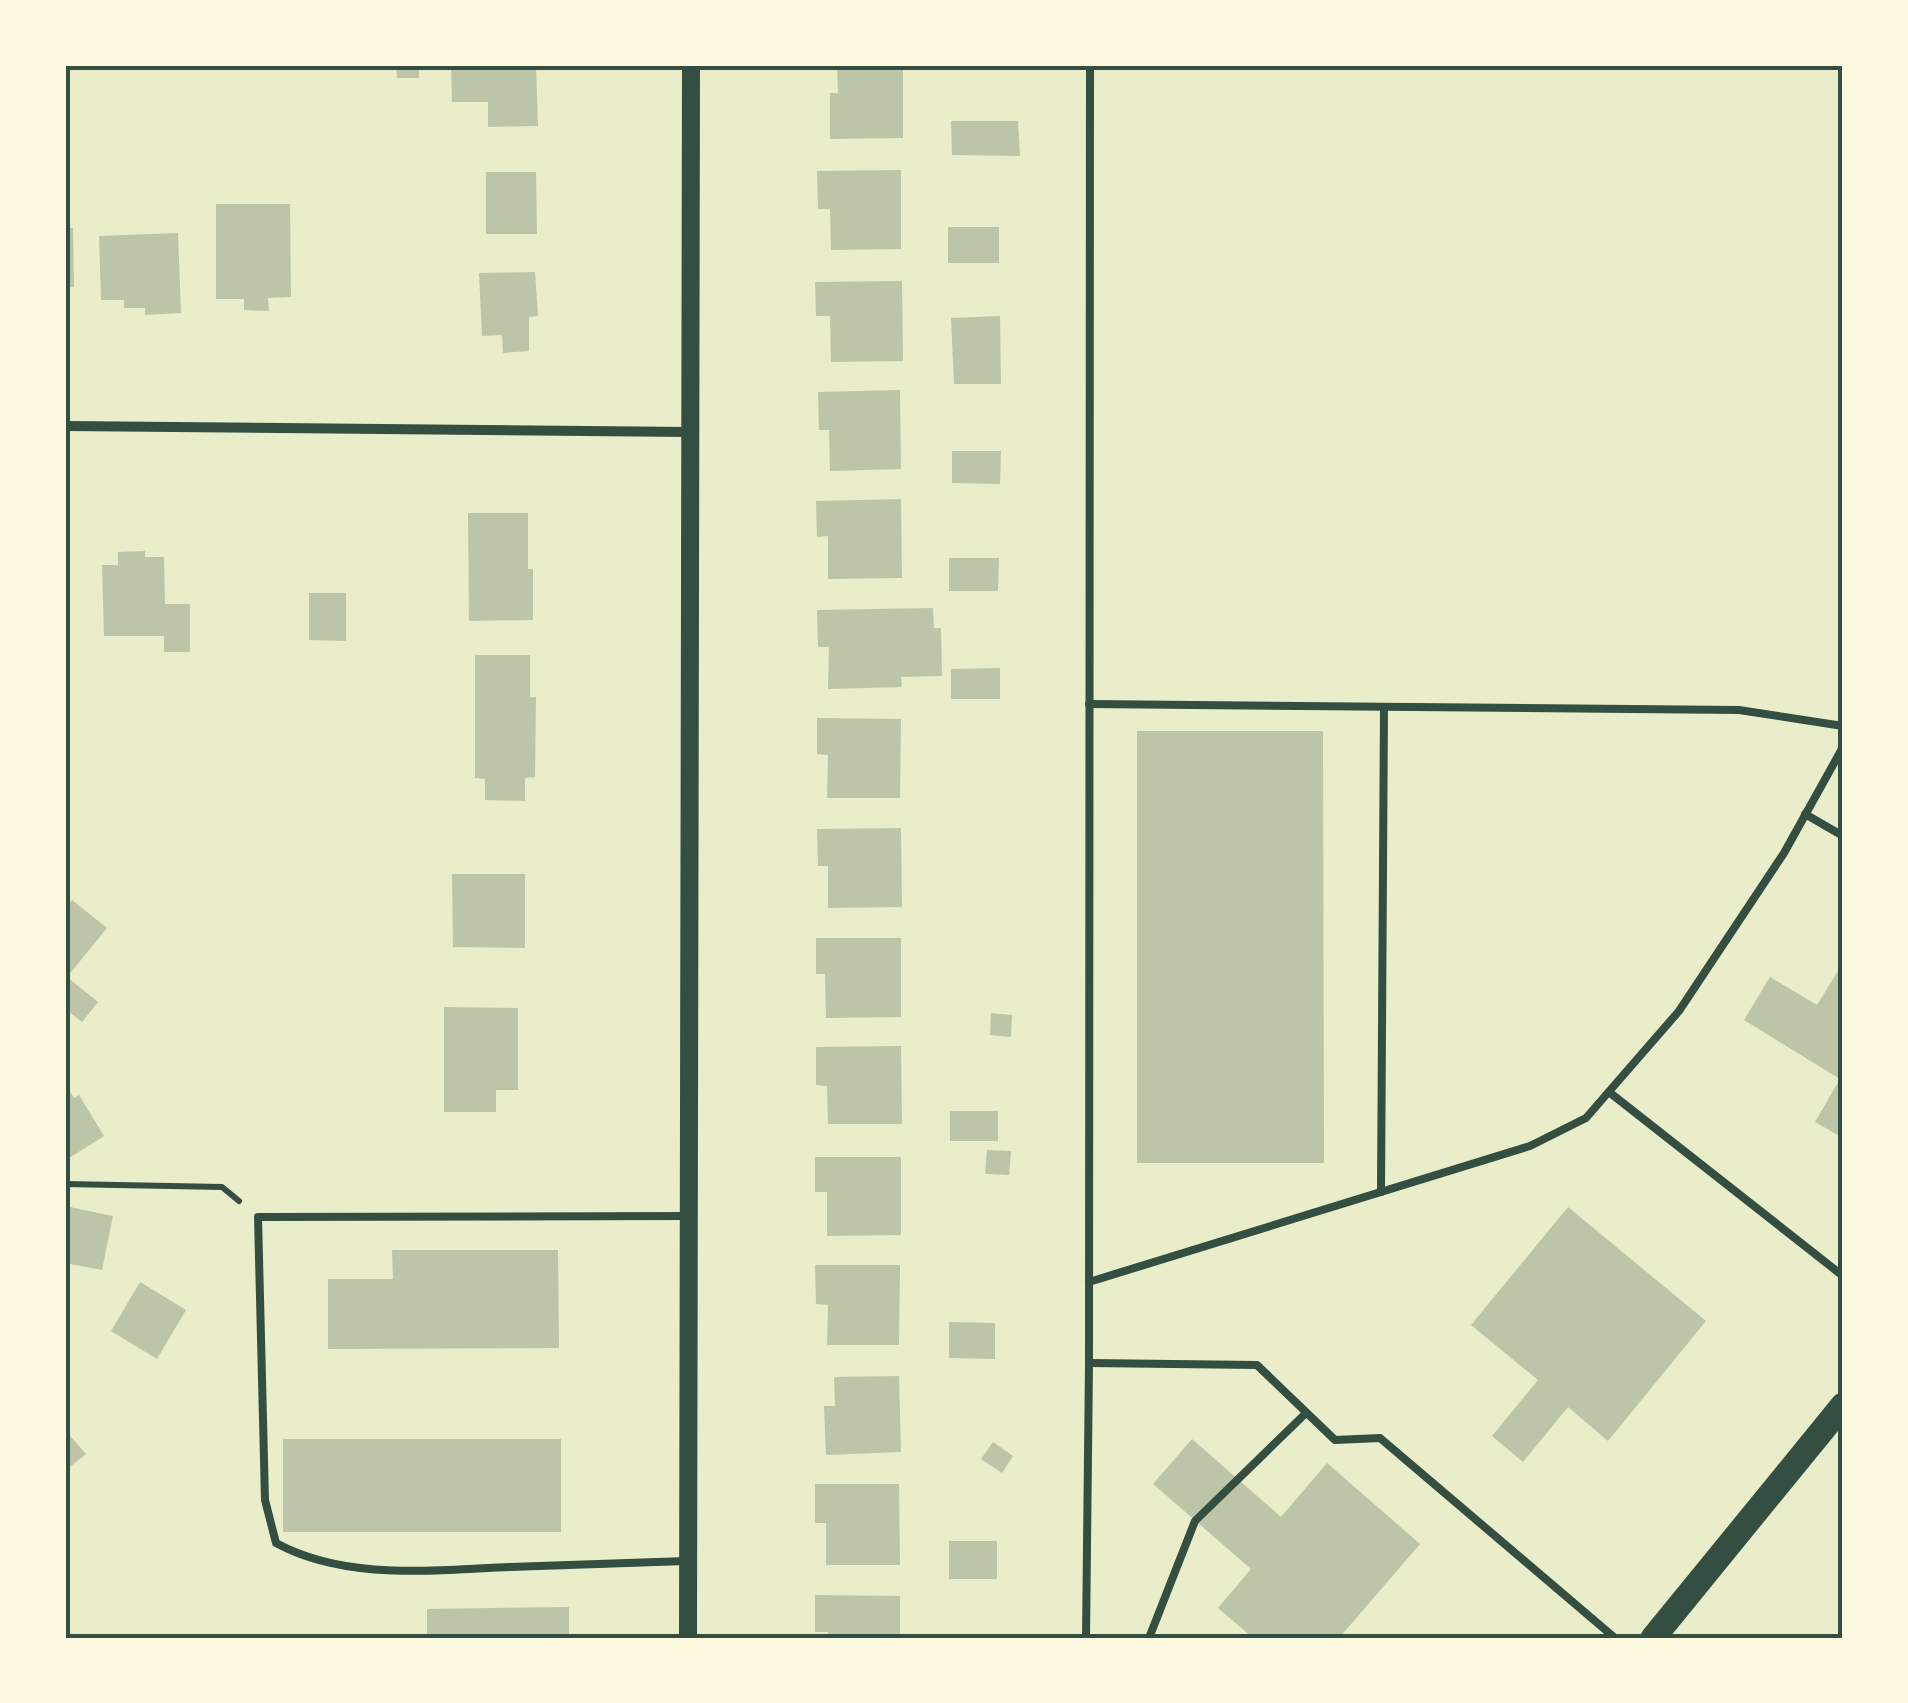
<svg xmlns="http://www.w3.org/2000/svg" width="1908" height="1703" viewBox="0 0 1908 1703" font-family="Merriweather,serif">
<style>
.building{fill:#bcc5a7}
.lines{fill:none;stroke-linecap:round;stroke-linejoin:round}
.path{stroke:#344e41;stroke-width:6}
.service{stroke:#344e41;stroke-width:8}
.minor{stroke:#344e41;stroke-width:10}
.tertiary{stroke:#344e41;stroke-width:18}
.primary{stroke:#344e41;stroke-width:25}
.neatline{fill:none;stroke:#344e41;stroke-width:4}
</style>
<rect width="100%" height="100%" fill="#e9edc9"/>
<g class="building">
<path d="M396 65H419V78H397Z"/>
<path d="M451 65H536L538 126 488 127V102H452Z"/>
<path d="M837 65H903V138L830 139V93H838Z"/>
<path d="M951 121H1018L1020 156 952 155Z"/>
<path d="M901 170V249L831 250 830 209H818L817 171Z"/>
<path d="M486 172H536L537 234H486Z"/>
<path d="M216 204H290L291 297 268 298 269 311 244 310V299H216Z"/>
<rect x="948" y="227" width="51" height="36"/>
<path d="M65 228H73L74 287H65Z"/>
<path d="M178 233 181 313 145 315V308H124V300H101L99 236Z"/>
<path d="M535 272 538 316 529 317V351L503 353 502 335 482 336 479 273Z"/>
<path d="M902 281 903 361 831 362 830 316H816L815 282Z"/>
<path d="M1000 316 1001 384H954L951 318Z"/>
<path d="M900 390 901 469 830 471 829 430H819L818 392Z"/>
<path d="M952 451H1001L1000 484 952 483Z"/>
<path d="M901 499 902 578 828 579V536L817 537 816 501Z"/>
<path d="M468 513H528V569H533V620L469 621Z"/>
<path d="M145 551V557H164L165 604H190V652H164V636H104L102 565H118V552Z"/>
<path d="M949 558H999L998 591H949Z"/>
<path d="M309 593H346V641L309 640Z"/>
<path d="M933 608 934 628H941L942 676 901 677 902 687 828 689 829 647H818L817 610Z"/>
<path d="M475 655H530V697H536L535 777 525 778V801L485 800V779L475 778Z"/>
<path d="M1000 668V699H951V669Z"/>
<path d="M817 718 901 719 900 798H827L828 755 817 754Z"/>
<path d="M1137 731H1323L1324 1163H1137Z"/>
<path d="M901 828 902 907 828 908V866H818L817 829Z"/>
<path d="M452 874H525V948L453 947Z"/>
<path d="M72 900 107 928 67 977 98 1002 82 1022 65 1009V909Z"/>
<path d="M816 938H901V1017L826 1018 825 974H816Z"/>
<path d="M1843 963V1138L1815 1122 1840 1079 1744 1020 1770 977 1817 1005Z"/>
<path d="M444 1007 518 1008V1090H496V1112H444Z"/>
<path d="M991 1013 1012 1015 1011 1037 990 1035Z"/>
<path d="M901 1046 902 1124H828L827 1086 816 1085V1047Z"/>
<path d="M65 1084 74 1098 79 1095 104 1136 69 1158 65 1152Z"/>
<rect x="950" y="1111" width="48" height="30"/>
<path d="M987 1150 1011 1151 1009 1175 985 1174Z"/>
<path d="M815 1157H901V1235L827 1236V1192H815Z"/>
<path d="M65 1206 113 1216 102 1270 65 1263Z"/>
<path d="M1568 1207 1706 1321 1608 1441 1568 1407 1523 1462 1492 1436 1538 1380 1471 1325Z"/>
<path d="M392 1250H558L559 1348 328 1349V1279H393Z"/>
<path d="M815 1265H900L899 1345H827L828 1305 816 1304Z"/>
<path d="M140 1282 186 1310 157 1359 111 1331Z"/>
<path d="M949 1322 995 1323V1359L949 1358Z"/>
<path d="M899 1376 901 1452 826 1455 824 1406H835L834 1377Z"/>
<path d="M65 1430 86 1454 65 1471Z"/>
<rect x="283" y="1439" width="278" height="93"/>
<path d="M1192 1439 1281 1517 1327 1463 1420 1544 1339 1638H1253L1218 1608 1251 1569 1153 1484Z"/>
<path d="M993 1442 1013 1456 1002 1473 981 1459Z"/>
<path d="M815 1484H899L900 1565H826V1523H815Z"/>
<rect x="949" y="1541" width="48" height="38"/>
<path d="M815 1595 900 1596V1638H828V1632H815Z"/>
<path d="M569 1607V1638H427V1609Z"/>
</g>
<g class="lines">
<path class="path" d="M65 1184 222 1187 239 1201"/>
<g class="service">
<path d="M1089 704 1739 710 1843 726"/>
<path d="M1805 814 1843 836"/>
<path d="M1609 1092 1843 1276"/>
<path d="M1381 1192 1384 707"/>
<path d="M1089 1282 1530 1146 1586 1118 1679 1011 1784 853 1843 747"/>
<path d="M1089 1363 1257 1365 1335 1440 1380 1438 1615 1638"/>
<path d="M686 1561C627 1563 568 1565 510 1567 433 1570 346 1581 276 1543L265 1500 258 1217 687 1216"/>
<path d="M1086 1638 1089 1363 1090 65"/>
<path d="M1149 1638 1195 1521 1306 1413"/>
</g>
<path class="minor" d="M65 426 689 432"/>
<path class="tertiary" d="M688 1638 691 65"/>
<path class="primary" d="M1653 1638 1843 1405"/>
</g>
<rect width="1908" height="1703" fill="none" stroke="#fefae0" stroke-width="135"/>
<rect x="68" y="68" width="1772" height="1568" class="neatline"/>
</svg>
